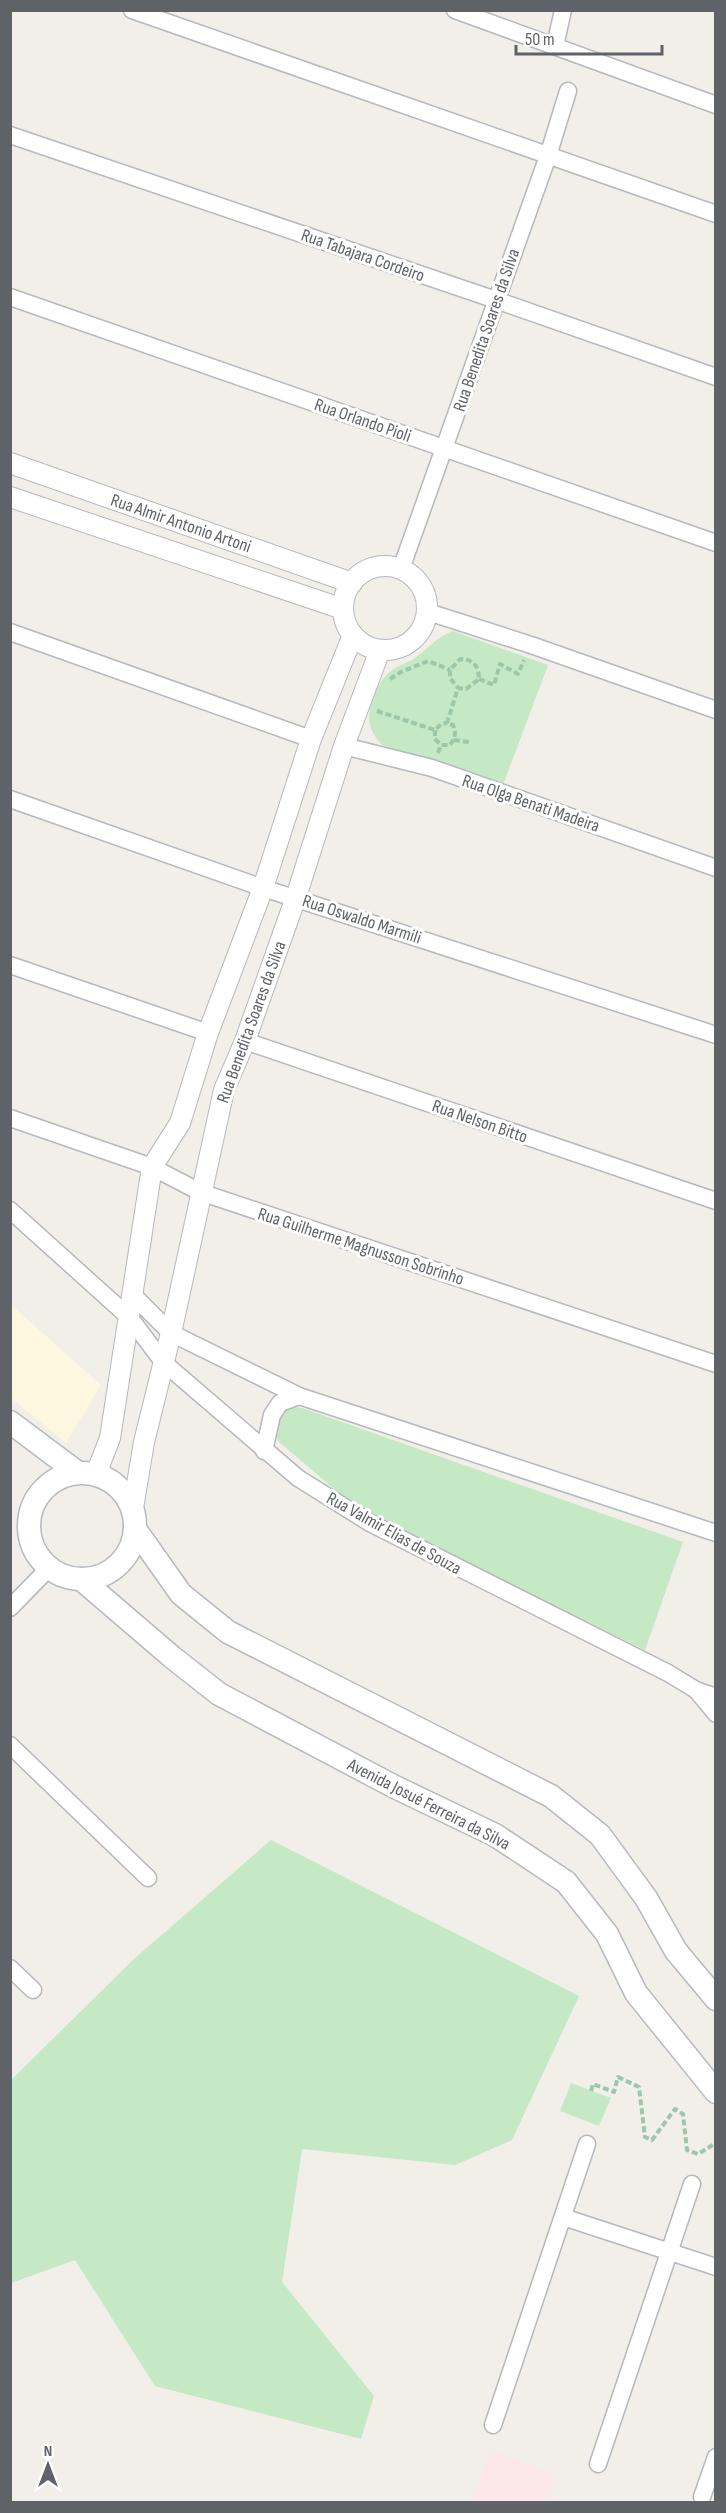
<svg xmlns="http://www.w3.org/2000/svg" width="726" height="2513" viewBox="0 0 726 2513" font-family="'Sofia Sans Condensed',sans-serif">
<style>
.commercial{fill:#fef7e0}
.medical{fill:#fce8e6}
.green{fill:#c5e8c5}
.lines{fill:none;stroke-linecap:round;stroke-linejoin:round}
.minor-casing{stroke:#b5b8bc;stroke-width:19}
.tertiary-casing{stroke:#b5b8bc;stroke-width:22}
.secondary-casing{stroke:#b6babf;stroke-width:25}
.path{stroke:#9cc7a9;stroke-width:4;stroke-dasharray:6 3;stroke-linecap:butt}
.minor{stroke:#fff;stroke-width:16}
.tertiary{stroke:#fff;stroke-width:20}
.secondary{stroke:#fff;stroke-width:22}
.labels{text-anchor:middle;stroke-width:6;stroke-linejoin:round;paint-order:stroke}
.street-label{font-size:18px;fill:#5f6368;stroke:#fff}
</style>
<rect width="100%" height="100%" fill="#f1efe8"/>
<path class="commercial" d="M10 1304 101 1385 66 1443 11 1398Z"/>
<path class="medical" d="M491 2450 555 2475 545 2502H471Z"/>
<g class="green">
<path d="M453 631 548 665 503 785 382 745C377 739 372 733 370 725 366 708 378 681 391 671 398 665 408 663 415 658 428 648 437 637 453 631Z"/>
<path d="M295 1407 302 1408 683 1542 645 1650 360 1511 278 1441C272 1425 279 1411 295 1407Z"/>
<path d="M271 1840 579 1996 512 2140 455 2165 302 2149 282 2282 374 2396 361 2439 155 2386 75 2260 11 2283V2080L134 1959Z"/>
<path d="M571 2083 611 2098 599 2126 560 2111Z"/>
</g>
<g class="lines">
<defs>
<g id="minor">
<path d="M132 10 716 214"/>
<path d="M455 10 716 105"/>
<path d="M555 46 563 10"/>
<path d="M10 135 496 300 716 377"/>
<path d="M10 297 716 543"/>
<path d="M401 569 548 156 568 91"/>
<path d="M428 612 531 645 716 710"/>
<path d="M10 632 311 739"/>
<path d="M344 746 432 768 716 868"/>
<path d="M10 799 263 888 716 1035"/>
<path d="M10 965 208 1033"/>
<path d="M245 1041 716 1201"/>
<path d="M10 1118 152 1167 200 1192 716 1364"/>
<path d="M10 1210 130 1318 163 1362 298 1478 370 1523 668 1673 696 1690 716 1697"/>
<path d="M133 1295 171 1333 299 1396 716 1533"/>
<path d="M264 1451 272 1415 280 1403 299 1396"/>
<path d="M10 1608 50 1567"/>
<path d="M697 1691 716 1714"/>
<path d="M10 1745 148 1878"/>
<path d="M10 1968 33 1990"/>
<path d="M563 2217 716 2267"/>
<path d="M493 2425 587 2144"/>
<path d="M598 2464 692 2184"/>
<path d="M702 2497 716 2457"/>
</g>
<g id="tertiary">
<path d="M10 463 352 583"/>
<path d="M10 497 343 609"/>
<circle cx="385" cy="608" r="42"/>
<path d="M96 1474 110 1438 152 1167 180 1123 208 1033 263 888 311 739 353 635"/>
<path d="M133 1508 144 1442 171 1333 224 1090 245 1041 296 897 344 746 380 650"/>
</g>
<g id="secondary">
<path d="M10 1422 78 1473"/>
<circle cx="82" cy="1526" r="53"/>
<path d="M135 1529 181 1594 228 1632 551 1796 600 1835 646 1898 676 1951 716 1999"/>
<path d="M81 1579 172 1657 219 1694 393 1786 495 1835 566 1882 607 1934 636 1993 716 2092"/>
</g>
</defs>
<use href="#minor" class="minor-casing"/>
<use href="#tertiary" class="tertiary-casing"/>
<use href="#secondary" class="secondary-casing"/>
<g class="path">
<path d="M390 679 401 672 428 661 450 670"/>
<path d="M479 679 494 685 500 664 518 674 524 660"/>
<path d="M377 711 435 730 441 724 447 723"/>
<path d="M435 730V739L441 745"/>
<path d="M454 740 469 742"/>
<path d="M438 753 441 745H450C456 737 456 733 453 725L447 723 458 688 466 689 479 679C479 666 473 659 460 659L450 670V678L458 688"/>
<path d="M591 2091 593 2084 614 2092 618 2077 639 2087 645 2137 652 2140 675 2109 683 2114 687 2150 698 2154 716 2143"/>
</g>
<use href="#minor" class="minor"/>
<use href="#tertiary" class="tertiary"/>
<use href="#secondary" class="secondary"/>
</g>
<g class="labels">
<g class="street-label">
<text transform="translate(363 255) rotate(19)" y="6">Rua Tabajara Cordeiro</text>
<text transform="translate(486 330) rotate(-71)" y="6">Rua Benedita Soares da Silva</text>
<text transform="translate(363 420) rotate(19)" y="6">Rua Orlando Pioli</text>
<text transform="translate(181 523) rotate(19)" y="6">Rua Almir Antonio Artoni</text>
<text transform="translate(531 803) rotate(19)" y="6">Rua Olga Benati Madeira</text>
<text transform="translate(362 919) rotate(18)" y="6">Rua Oswaldo Marmili</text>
<text transform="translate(251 1022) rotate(-70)" y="6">Rua Benedita Soares da Silva</text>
<text transform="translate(480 1121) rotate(19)" y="6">Rua Nelson Bitto</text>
<text transform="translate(361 1246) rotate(18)" y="6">Rua Guilherme Magnusson Sobrinho</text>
<text transform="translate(394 1533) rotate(29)" y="6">Rua Valmir Elias de Souza</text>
<text transform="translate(429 1804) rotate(27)" y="6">Avenida Josué Ferreira da Silva</text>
</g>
</g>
<rect width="726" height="2513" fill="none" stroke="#5f6368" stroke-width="24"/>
<g transform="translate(48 2465)" stroke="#ffffff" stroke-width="4.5" paint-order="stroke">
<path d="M0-4.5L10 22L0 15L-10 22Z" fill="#5f6368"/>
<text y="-9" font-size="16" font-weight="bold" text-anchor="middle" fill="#5f6368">N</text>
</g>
<path d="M516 45v9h146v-9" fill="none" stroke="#5f6368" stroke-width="3"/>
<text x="525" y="45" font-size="18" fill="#5f6368" stroke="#ffffff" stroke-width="4.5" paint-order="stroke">50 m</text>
</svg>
